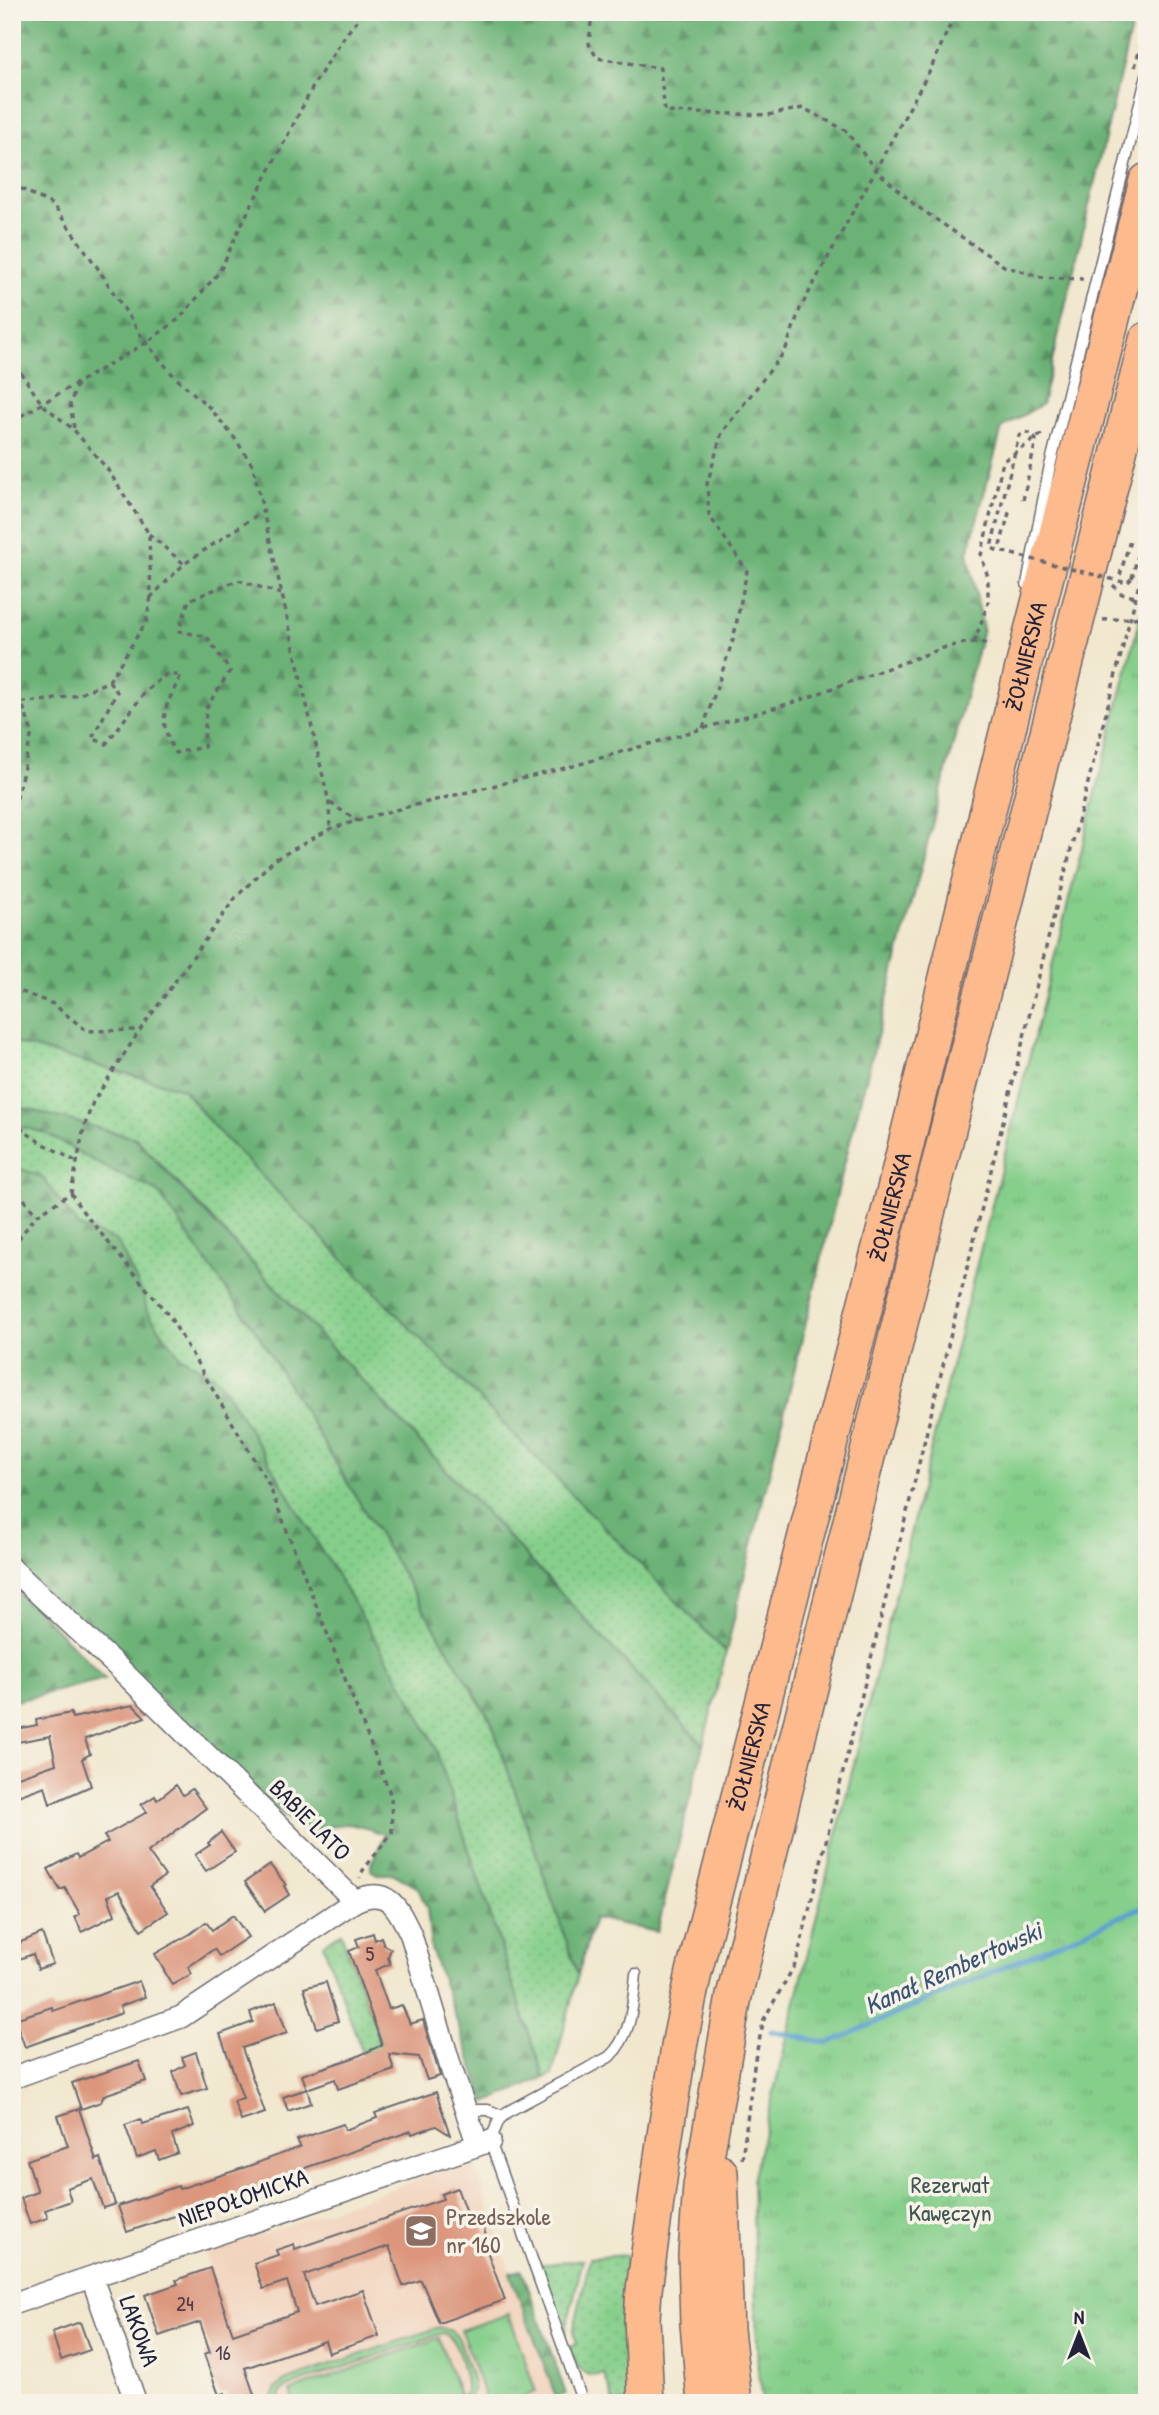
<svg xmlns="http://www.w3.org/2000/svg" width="1159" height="2415" viewBox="0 0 1159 2415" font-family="'Patrick Hand',sans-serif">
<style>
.built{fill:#f2d4be}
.grass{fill:url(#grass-dots);stroke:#547863;stroke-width:2}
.forest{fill:url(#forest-firs);stroke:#476a59;stroke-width:2}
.park{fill:url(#park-tufts);stroke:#547863;stroke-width:2}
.pitch{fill:#86cf8b;stroke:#547863;stroke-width:2}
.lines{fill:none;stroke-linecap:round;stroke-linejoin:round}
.stream{stroke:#5da0d1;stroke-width:5}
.building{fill:#dc967d}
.lane-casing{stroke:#6a676e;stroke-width:13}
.street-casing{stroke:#6a676e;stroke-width:24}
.primary-casing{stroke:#6a676e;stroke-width:38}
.path{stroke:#6a676e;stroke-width:3.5;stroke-dasharray:5 5;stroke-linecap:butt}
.lane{stroke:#fff;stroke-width:10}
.street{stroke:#fff;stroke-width:21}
.primary{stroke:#fcba8d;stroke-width:35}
.path-bridge{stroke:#6a676e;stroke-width:3.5;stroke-dasharray:5 5;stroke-linecap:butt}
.labels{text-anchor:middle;stroke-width:7;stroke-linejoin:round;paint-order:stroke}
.number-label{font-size:21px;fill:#503f4c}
.street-label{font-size:24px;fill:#22223b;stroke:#f7f3e8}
.park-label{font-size:24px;fill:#405653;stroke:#f7f3e8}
.education-label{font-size:24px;fill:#785e54;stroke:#f7f3e8;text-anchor:start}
.water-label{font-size:26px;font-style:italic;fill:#3a5477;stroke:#f7f3e8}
</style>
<defs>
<pattern id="grass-dots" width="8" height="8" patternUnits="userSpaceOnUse" patternTransform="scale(1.75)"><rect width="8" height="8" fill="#86cf8b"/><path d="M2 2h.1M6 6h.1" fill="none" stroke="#73b179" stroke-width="1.8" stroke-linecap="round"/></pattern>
<pattern id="forest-firs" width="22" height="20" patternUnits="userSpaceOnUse" patternTransform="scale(1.75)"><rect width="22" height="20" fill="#6cb277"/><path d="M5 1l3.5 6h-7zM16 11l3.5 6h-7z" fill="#589063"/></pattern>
<pattern id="park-tufts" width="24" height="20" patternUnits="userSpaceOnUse" patternTransform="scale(1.75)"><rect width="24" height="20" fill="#86cf8b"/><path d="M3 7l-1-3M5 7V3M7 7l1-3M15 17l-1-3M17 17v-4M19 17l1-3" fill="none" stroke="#73b179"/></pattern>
</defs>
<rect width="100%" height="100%" fill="#f7f3e8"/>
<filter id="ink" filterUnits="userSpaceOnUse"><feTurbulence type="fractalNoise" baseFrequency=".0143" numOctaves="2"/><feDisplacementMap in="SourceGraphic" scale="14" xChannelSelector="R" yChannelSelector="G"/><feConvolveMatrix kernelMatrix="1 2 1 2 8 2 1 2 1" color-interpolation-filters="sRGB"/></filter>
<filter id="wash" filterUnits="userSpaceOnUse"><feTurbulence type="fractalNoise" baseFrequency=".00686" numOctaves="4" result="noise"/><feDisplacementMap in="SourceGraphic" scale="28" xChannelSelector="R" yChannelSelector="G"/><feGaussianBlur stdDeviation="1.57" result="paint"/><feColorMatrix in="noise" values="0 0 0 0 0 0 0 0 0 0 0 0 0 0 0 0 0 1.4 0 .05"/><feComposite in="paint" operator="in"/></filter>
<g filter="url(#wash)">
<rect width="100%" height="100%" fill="#f1e7ce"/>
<path class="built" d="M473 2160 510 2273 556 2397 540 2403H257L205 2254Z"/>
<g class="grass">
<path d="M12 1042 183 1089 216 1129 726 1652 703 1745 136 1138 12 1105Z"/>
<path d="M12 1124 45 1133 101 1165 157 1191 258 1334 491 1721 578 1975 552 2075 544 2078 434 1744 406 1692 220 1381 180 1356 147 1312 144 1297 117 1241 79 1227 41 1176 12 1166Z"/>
<path d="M341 1933 383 2047 363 2054 323 1944Z"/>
<path d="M626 2255 624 2318 628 2403H614L604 2374C580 2380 578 2367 569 2348L577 2344 573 2332 590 2258Z"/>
<path d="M583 2259 565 2334 541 2265Z"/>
</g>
<g class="forest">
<path d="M12 12H1135L1042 404 1002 428 968 553 983 629 849 1145 726 1652 216 1129 183 1089 12 1042Z"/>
<path d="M12 1105 135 1138 703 1745 657 1932 594 1918 578 1975 491 1721 258 1334 157 1191 101 1165 45 1133 12 1124Z"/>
<path d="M12 1166 41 1176 79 1227 117 1241 144 1297 147 1312 180 1356 220 1381 407 1692 434 1744 544 2078 486 2103 431 1949 427 1908 418 1888 394 1874H377L371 1870V1864L385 1835C381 1832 352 1824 347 1824 333 1823 318 1833 303 1828 295 1825 286 1817 279 1812L12 1561Z"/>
<path d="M17 1593 29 1601 105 1679 12 1702V1595Z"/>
<path d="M522 2270 566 2394 556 2397 510 2273Z"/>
</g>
<g class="park">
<path d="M1147 590V2403H764L758 2372 752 2181 949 1375Z"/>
<path d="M509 2314 536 2392 506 2403H487L461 2330Z"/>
</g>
<g class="pitch">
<path d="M439 2327 452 2331 459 2339 473 2382V2391L465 2403H448L465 2394C469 2384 459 2346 450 2338 446 2334 445 2334 440 2334L287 2387 281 2391 278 2403H272L275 2389 285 2381Z"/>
<path d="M439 2338 459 2395 437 2403H294L290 2391Z"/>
</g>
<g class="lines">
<path class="stream" d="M771 2031 829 2043 1147 1905"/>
</g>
<g id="blocks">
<g class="building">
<path d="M133 1705 145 1717 85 1739 90 1754 82 1759 91 1786 50 1804 45 1786 12 1798V1779L56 1764 50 1736 12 1743V1730L37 1725 36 1720 71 1713 72 1718Z"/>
<path d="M176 1785 183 1795 192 1789 206 1808 148 1852 165 1876 150 1886 168 1912 141 1930 119 1891 108 1896 115 1915 82 1932 75 1917 80 1914 65 1888 60 1890 48 1869 76 1854 78 1858 108 1842 104 1836 147 1812 141 1805 155 1796 157 1800Z"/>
<path d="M221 1832 235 1852 206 1871 195 1855 210 1845 208 1843Z"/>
<path d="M270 1865 286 1885 284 1886 289 1895 265 1911 245 1882Z"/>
<path d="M233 1915 248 1937 219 1956 214 1949 188 1967 192 1974 172 1985 155 1954 190 1934 206 1922 212 1930Z"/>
<path d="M42 1933 53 1964 38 1969 33 1954 19 1959 14 1945Z"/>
<path d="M373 1933 375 1940 381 1937 384 1945 391 1949 388 1957 390 1964 375 1970 389 2009 402 2005 410 2024 423 2020 440 2076 427 2080 419 2057 389 2054 394 2070 338 2089 335 2079 307 2089 311 2103 288 2111 283 2097 307 2089 302 2075 356 2057 382 2045 349 1951 359 1947 356 1939Z"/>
<path d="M139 1981 145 1997 120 2006 122 2013 25 2047 15 2019 52 2007 53 2011Z"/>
<path d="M326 1982 338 2021 317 2028 304 1988Z"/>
<path d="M276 2002 287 2033 242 2048 265 2113 241 2121 234 2101 243 2098 220 2034 253 2022 250 2012Z"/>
<path d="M196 2052 207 2088 181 2096 173 2072 185 2065 182 2057Z"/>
<path d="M139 2061 146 2081 104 2095 101 2102 81 2109 72 2083Z"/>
<path d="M436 2092 450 2135 436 2126 412 2134 411 2131 282 2176 240 2194 127 2232 118 2206 178 2186 179 2189 246 2167 300 2147 297 2140 343 2124 345 2130 377 2118 375 2113Z"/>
<path d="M79 2109 96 2160 100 2158 115 2204 103 2208 93 2179 67 2188 71 2201 45 2210 48 2218 30 2224 21 2198 38 2192 27 2160 68 2146 58 2116Z"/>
<path d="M188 2110 194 2126 172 2135 178 2153 159 2160 156 2151 137 2158 125 2125 141 2119 143 2124Z"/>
<path d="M457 2188 471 2226 482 2222 489 2247 486 2248 505 2300 439 2323 421 2280 403 2286 389 2246 304 2275 315 2306 363 2290 379 2336 329 2353 325 2341 245 2368 256 2400 247 2403H228L225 2393 219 2395 204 2354 210 2352 200 2322 159 2336 145 2295 178 2284 176 2280 210 2268 233 2334 297 2312 287 2281 263 2289 254 2263 278 2255 276 2250 294 2244 295 2249 443 2199 441 2194Z"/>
<path d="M80 2322 90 2350 61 2360 52 2332Z"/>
</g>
</g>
</g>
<g filter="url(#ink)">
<use href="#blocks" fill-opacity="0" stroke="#6a676e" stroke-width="2"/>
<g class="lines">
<defs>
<g id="lane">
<path d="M1027 584 1049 470 1147 75"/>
<path d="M466 2110H488L503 2116"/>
<path d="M583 2403 490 2141 499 2120 507 2112 609 2057C632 2036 633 2003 636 1974"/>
</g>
<g id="street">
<path d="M12 1569 119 1668 355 1901"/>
<path d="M12 2078 181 2017 355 1901C388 1885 398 1908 411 1935L452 2071 478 2145"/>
<path d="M92 2278 136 2403"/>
<path d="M12 2304 490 2141"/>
</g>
<g id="primary">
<path d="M720 2173 726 2329 734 2403"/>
<path id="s1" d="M646 2403 642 2319 644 2290 665 2135 680 2041 694 1972 896 1185 1033 627 1147 181"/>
<path d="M705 2403 698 2324 696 2254 701 2186 734 1996 930 1201 1147 340"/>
</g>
</defs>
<use href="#lane" class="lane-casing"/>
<use href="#street" class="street-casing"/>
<use href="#primary" class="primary-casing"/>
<g class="path">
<path d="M592 12 589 44 597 58 660 68 665 112 768 115 803 108 845 130 875 169 915 205 1004 266 1041 277 1083 279"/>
<path d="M1135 67 1147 21"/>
<path d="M12 184 53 205 97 267 146 343 175 377 210 408 236 440 253 466 329 803 330 828"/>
<path d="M12 367 21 373 42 404 74 430 108 470 149 534 151 597 184 564 263 511"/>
<path d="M12 421 146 343 179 319 220 271 240 227 316 81 347 33 364 12"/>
<path d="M74 428 70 404 77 384"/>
<path d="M149 534 184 564"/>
<path d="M1000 546 1010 509"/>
<path d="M1120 575 1131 537"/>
<path d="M1132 578 1147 519"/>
<path d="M1113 585 1122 594 1135 597"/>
<path d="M1103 620 1147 617"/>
<path d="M974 643 988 603V577L981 555 1003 461 1042 434"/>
<path d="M109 681 117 692 92 738 106 744 145 692 165 675H181C165 710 156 716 175 753L204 747 206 708 230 671 207 637 179 631 189 600 238 580 281 594"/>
<path d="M12 703 50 700 78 695 109 681 146 622 151 597"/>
<path d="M703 728 733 640 747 571 709 515 707 484 722 432 785 351 800 309 931 68 956 12"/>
<path d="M330 803 358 821"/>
<path d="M12 818 32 733 22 703"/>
<path d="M12 988 53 1004 87 1031 140 1030"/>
<path d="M12 1121 35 1139 77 1162"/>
<path d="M12 1183 36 1215"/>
<path d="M71 1193 80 1208 170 1317 269 1485 391 1796 392 1833 361 1873 360 1878"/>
<path d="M12 1247 36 1216 71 1193 84 1127 93 1102 140 1030 236 897 274 860 330 829 383 813 573 766 795 702 946 647 965 643H991"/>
<path d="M742 2159 755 2059 764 2019 796 1963 1050 931 1147 553"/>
</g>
<use href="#lane" class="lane"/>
<use href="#street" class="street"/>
<use href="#primary" class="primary"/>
<path class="path-bridge" d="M1023 500 1036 440 1032 434 1025 432 1019 436 991 547 996 550 1127 583 1132 578"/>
</g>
</g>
<defs>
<symbol id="school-square" viewBox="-11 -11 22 22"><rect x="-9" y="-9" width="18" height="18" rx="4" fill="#8d6e63" stroke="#f7f3e8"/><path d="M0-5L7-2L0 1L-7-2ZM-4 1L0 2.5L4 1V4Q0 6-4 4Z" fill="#fff"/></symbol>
</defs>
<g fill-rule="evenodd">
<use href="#school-square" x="402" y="2212" width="38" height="38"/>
</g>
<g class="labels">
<g class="number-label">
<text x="370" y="1961">5</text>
<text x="185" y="2311">24</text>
<text x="223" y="2360">16</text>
</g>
<g class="street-label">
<text dy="8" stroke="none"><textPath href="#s1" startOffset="1792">ŻOŁNIERSKA</textPath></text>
<text dy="8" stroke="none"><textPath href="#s1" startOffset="1225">ŻOŁNIERSKA</textPath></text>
<text dy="8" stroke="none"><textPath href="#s1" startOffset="658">ŻOŁNIERSKA</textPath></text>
<text transform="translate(310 1820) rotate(45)" y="8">BABIE LATO</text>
<text transform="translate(243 2198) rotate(-19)" y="8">NIEPOŁOMICKA</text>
<text transform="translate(139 2331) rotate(70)" y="8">LAKOWA</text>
</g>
<g class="park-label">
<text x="950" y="2193">Rezerwat<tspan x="950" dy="28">Kawęczyn</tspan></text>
</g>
<g class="education-label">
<text x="446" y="2225">Przedszkole<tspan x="446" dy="28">nr 160</tspan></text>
</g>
<g class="water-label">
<text transform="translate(953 1968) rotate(-24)" y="9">Kanał Rembertowski</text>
</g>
</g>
<rect width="1159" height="2415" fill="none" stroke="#f7f3e8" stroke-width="42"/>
<g transform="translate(1079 2334)" stroke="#f7f3e8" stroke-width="5" paint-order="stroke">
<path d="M0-5L12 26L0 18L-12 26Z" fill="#22223b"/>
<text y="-10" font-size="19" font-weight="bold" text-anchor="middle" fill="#22223b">N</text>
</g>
</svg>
